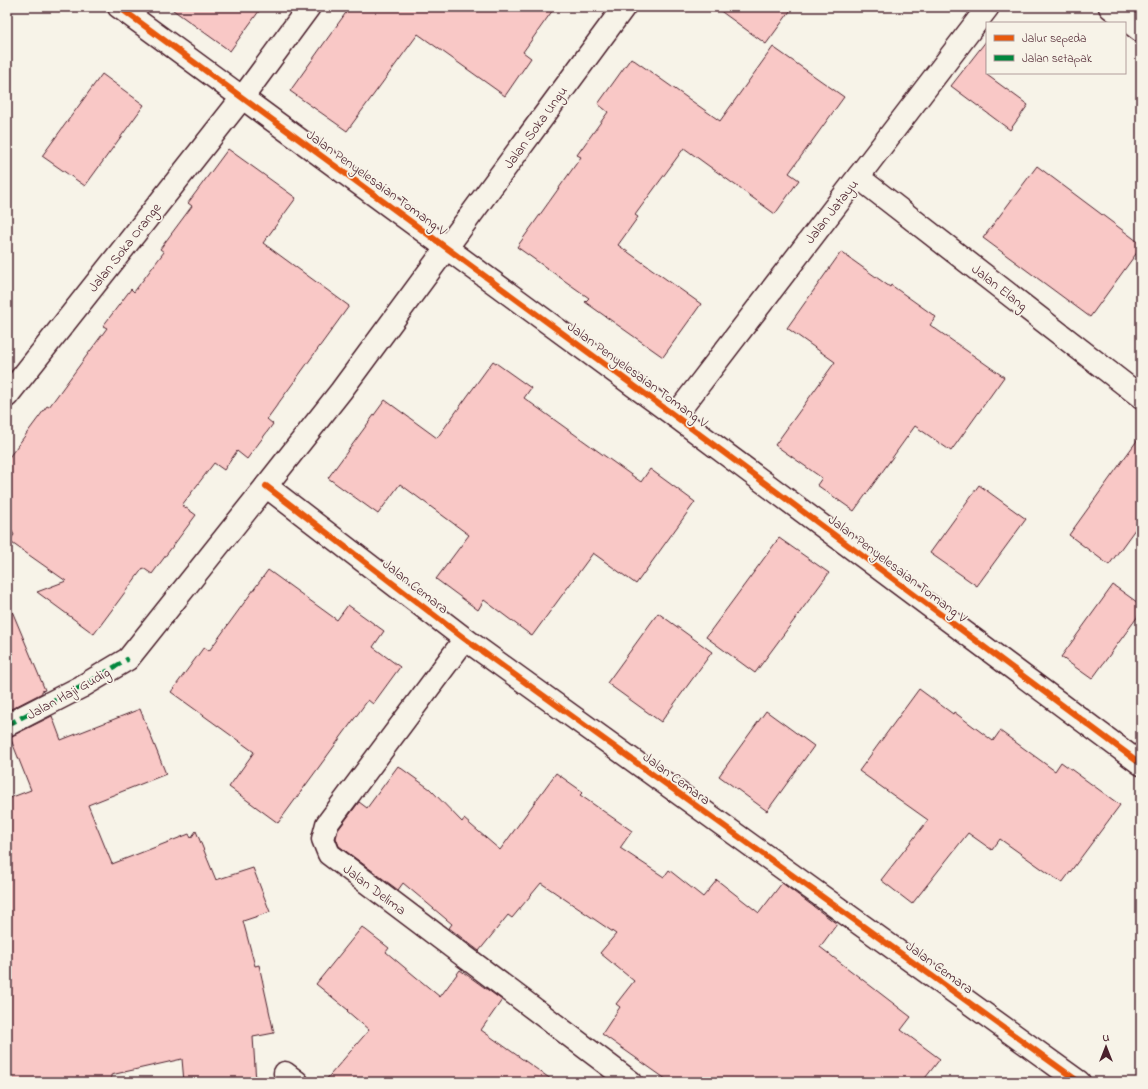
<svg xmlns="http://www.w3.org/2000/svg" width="1148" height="1089" viewBox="0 0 1148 1089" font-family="'Indie Flower',sans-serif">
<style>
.building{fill:#f9c8c6;stroke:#4a1f2b}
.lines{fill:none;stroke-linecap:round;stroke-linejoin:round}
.minor-casing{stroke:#4a1f2b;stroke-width:25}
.tertiary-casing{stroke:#4a1f2b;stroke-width:25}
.minor{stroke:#f7f3e8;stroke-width:22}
.tertiary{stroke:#f7f3e8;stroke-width:22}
.quiet{stroke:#00873e;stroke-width:5;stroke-dasharray:10 5;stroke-linecap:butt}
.cycleway-casing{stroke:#f7f3e8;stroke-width:8}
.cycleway{stroke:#e8590c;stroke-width:6}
.labels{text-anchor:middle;stroke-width:3.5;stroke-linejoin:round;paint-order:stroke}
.street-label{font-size:14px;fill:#4a1f2b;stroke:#f7f3e8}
</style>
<rect width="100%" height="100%" fill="#f7f3e8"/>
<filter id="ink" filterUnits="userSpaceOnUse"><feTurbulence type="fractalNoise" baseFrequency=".025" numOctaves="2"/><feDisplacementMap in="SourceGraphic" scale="8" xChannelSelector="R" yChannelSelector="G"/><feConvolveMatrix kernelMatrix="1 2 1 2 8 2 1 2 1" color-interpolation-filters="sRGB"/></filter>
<g filter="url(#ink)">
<g class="building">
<path d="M169 7H262L230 51Z"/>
<path d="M350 7H555L523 52 531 58 505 96 418 34 347 131 290 91Z"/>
<path d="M715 7H793L766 44Z"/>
<path d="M987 40V75L1028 105 1010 130 951 86Z"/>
<path d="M773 47 844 97 789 173 799 180 775 214 684 148 635 215 638 217 618 245 701 304 663 357 585 302 589 298 517 247 581 157 577 155 608 112 598 104 631 58 720 121Z"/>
<path d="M102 74 144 105 85 186 42 156Z"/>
<path d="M228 149 296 198 263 243 349 306 267 419 273 424 247 459 237 451 224 470 214 463 182 505 196 515 152 574 143 568 94 634 37 592 66 581 9 541 14 535 7 522V460L47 406 49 407 107 328 103 326 131 289 134 292 164 252 160 249 192 206 188 203Z"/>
<path d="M1037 166 1141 244V247L1090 317 983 238Z"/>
<path d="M841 252 890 287 891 285 936 317 930 325 1004 377 951 451 915 426 854 511 817 485 822 478 775 445 835 362 787 328Z"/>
<path d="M493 361 531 388 524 398 641 482 650 469 695 502 636 584 593 553 532 636 484 600 478 610 436 579 469 535 400 484 378 514 328 478 385 400 437 438Z"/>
<path d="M1141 435V521L1109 565 1069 535Z"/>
<path d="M979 485 1026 519 977 586 930 553Z"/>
<path d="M779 538 829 573 755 673 706 637Z"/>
<path d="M268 570 337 620 348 605 384 631 373 647 400 667 373 704 368 700 278 823 229 787 254 752 171 692 204 647 209 651Z"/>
<path d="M1113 585 1141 605V612L1092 679 1061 657Z"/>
<path d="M7 599 45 690 42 691V693L7 711Z"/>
<path d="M658 613 712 652 661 722 607 683Z"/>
<path d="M919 689 953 714 954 712 993 741 1000 731 1055 771 1061 762 1120 805 1062 883 1000 839 992 850 968 833 912 904 881 880 928 820 859 771Z"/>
<path d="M140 709 166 774 88 805 112 864 189 834 191 838 196 831 216 880 253 868 270 912 243 921 255 966 259 965 274 1033 253 1037 256 1082H184L182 1059 111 1075V1082H11L10 1028H7V799L31 790 10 737 52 716 61 740Z"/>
<path d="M766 711 814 746 767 811 719 776Z"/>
<path d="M398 766 430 789 462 822 464 819 500 850 556 773 583 792 580 795 632 831 620 848 664 877 669 870 703 897 717 880 759 913 782 883 837 924 820 947 911 1017 901 1030 940 1059 922 1082H670L602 1034 620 1007 616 1004 634 981 600 953 616 934 541 883 512 918 508 915 479 951 449 928 452 924 403 883 398 890 339 846 336 838 338 830 359 802 367 808Z"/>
<path d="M362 927 389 948 386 952 440 997 460 970 502 1000 481 1030 555 1082H324L369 1030 347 1011 348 1010 316 984Z"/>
</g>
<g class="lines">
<defs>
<g id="minor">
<path d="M119 7 675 416 1141 764"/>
<path d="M1110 7 1141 31"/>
<path d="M7 396 242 98 309 7"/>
<path d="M675 416 858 177"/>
<path d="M266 486 465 639 1079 1082"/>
<path d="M465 639 327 824 323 839 329 854 631 1082"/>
<path d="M7 725 81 687 128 659 266 486 341 391 624 7"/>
<path d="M285 1073 297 1082"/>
</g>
<path id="tertiary" d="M988 7 858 177 1141 397"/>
</defs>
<use href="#minor" class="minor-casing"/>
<use href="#tertiary" class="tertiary-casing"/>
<use href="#minor" class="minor"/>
<use href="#tertiary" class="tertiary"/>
<path class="quiet" d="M7 725 81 687 128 659"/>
<defs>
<g id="cycleway">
<path d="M119 7 675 416 1141 764"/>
<path d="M266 486 465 639 1079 1082"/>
</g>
</defs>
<use href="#cycleway" class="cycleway-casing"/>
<use href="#cycleway" class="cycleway"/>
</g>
</g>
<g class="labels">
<g class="street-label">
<text transform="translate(535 127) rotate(-54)" y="5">Jalan Soka Ungu</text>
<text transform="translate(377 182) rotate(36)" y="5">Jalan Penyelesaian Tomang V</text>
<text transform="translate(831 211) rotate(-52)" y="5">Jalan Jatayu</text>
<text transform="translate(124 247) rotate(-52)" y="5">Jalan Soka Orange</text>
<text transform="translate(1000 287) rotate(38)" y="5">Jalan Elang</text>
<text transform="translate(638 374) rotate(36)" y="5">Jalan Penyelesaian Tomang V</text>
<text transform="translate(898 568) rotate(37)" y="5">Jalan Penyelesaian Tomang V</text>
<text transform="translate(416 586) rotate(38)" y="5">Jalan Cemara</text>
<text transform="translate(68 693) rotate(-29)" y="5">Jalan Haji Gudig</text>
<text transform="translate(677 778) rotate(36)" y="5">Jalan Cemara</text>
<text transform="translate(375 889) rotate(37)" y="5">Jalan Delima</text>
<text transform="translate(940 967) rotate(36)" y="5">Jalan Cemara</text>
</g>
</g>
<rect width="1148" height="1089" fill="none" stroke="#f7f3e8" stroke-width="24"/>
<rect x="12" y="12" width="1124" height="1065" fill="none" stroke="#4a1f2b" stroke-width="1.5" filter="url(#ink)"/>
<rect x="986" y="22" width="140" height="52" fill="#f7f3e8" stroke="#b29e9c"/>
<rect x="994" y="35" width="20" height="6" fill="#e8590c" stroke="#b29e9c"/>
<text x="1022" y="42" font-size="12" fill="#4a1f2b">Jalur sepeda</text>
<rect x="994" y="55" width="20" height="6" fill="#00873e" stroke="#b29e9c"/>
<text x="1022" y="62" font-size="12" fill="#4a1f2b">Jalan setapak</text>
<g transform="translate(1106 1047)" stroke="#f7f3e8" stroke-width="3" paint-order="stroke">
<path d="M0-3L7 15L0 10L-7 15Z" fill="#4a1f2b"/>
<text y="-6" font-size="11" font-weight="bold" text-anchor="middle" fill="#4a1f2b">U</text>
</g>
</svg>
